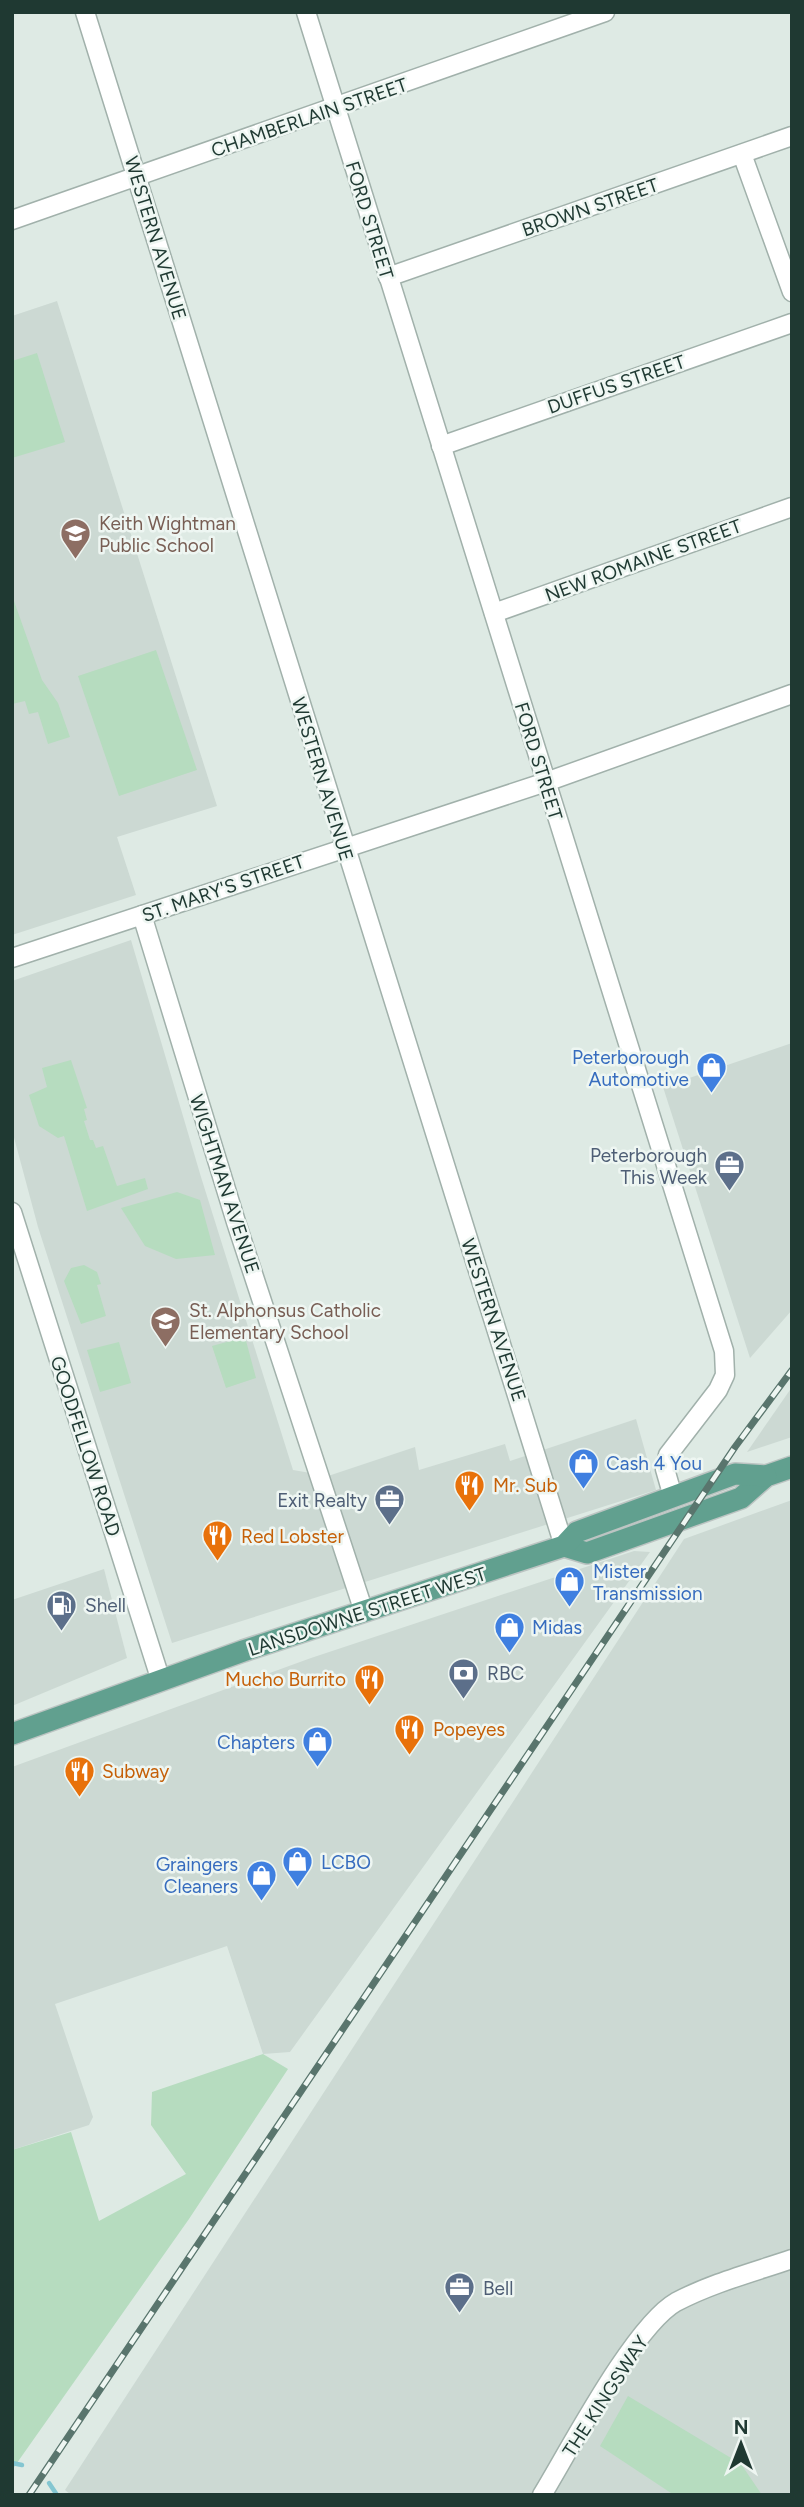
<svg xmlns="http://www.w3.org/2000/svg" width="804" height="2507" viewBox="0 0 804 2507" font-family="Figtree,sans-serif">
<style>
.built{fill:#ccd9d3}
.green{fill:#b6dcbf}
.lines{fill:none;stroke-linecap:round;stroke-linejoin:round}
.stream{stroke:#84c6d1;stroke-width:4.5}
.minor-casing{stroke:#a1b1ab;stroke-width:21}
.major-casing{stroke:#bcc4c2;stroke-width:24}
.minor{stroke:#fff;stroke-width:18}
.major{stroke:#61a08f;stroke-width:21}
.rail-casing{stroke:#59756d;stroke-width:7}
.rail{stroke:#eef6f2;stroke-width:4.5;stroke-dasharray:13;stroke-linecap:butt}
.labels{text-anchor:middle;stroke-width:5;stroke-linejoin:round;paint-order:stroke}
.street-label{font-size:19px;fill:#1f3932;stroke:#eef6f2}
.education-label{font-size:19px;fill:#785e54;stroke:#eef6f2;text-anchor:start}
.shop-label{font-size:19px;fill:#366cbe;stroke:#eef6f2;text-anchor:start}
.service-label{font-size:19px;fill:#4e5e75;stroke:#eef6f2;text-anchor:start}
.food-label{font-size:19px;fill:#c56008;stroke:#eef6f2;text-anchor:start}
</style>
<rect width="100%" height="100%" fill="#deeae4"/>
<g class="built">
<path d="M57 301 217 806 117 837 136 895 12 935V316Z"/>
<path d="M131 940 201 1177 293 1470 328 1476 415 1447 419 1470 505 1444 510 1461 636 1419 656 1490 172 1643 38 1227 12 1130V981Z"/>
<path d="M792 1043V1310L750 1358 663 1087Z"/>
<path d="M792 1387V1437L747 1452Z"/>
<path d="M792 1500V2495H71L65 2490 684 1539Z"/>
<path d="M634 1551 650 1552 290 2052 263 2054 227 1946 55 2004 93 2117 89 2125 12 2150V1767L311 1658Z"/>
<path d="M104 1569 127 1658 12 1706V1600Z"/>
</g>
<g class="green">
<path d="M37 353 65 442 12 458V361Z"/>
<path d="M14 601 42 680 58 703 70 737 48 744 38 712 29 714 25 701 12 704Z"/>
<path d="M156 650 197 770 119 796 78 676Z"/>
<path d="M71 1060 87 1108 84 1109 87 1120 84 1121 90 1140H93L96 1148 103 1146 117 1186 145 1178 148 1189 87 1211 64 1136 58 1138 39 1126 29 1095 47 1087 42 1068Z"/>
<path d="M177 1192 200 1200 215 1255 176 1259 145 1246 121 1208Z"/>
<path d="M84 1265 97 1272 101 1284 97 1285 106 1316 81 1324 64 1281 71 1268Z"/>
<path d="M245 1337 256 1378 226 1388 212 1346Z"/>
<path d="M119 1342 131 1383 100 1392 87 1350Z"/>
<path d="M263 2054 288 2069 189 2219 12 2470V2150L71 2132 99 2221 186 2174 151 2125 152 2092Z"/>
<path d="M628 2396 741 2464 762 2495H674L600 2446Z"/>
</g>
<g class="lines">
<g class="stream">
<path d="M12 2463 22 2465"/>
<path d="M49 2483 57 2495"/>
</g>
<defs>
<g id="minor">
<path d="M85 12 564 1546"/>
<path d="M306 12 724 1351 725 1375 718 1390 668 1455 665 1469 673 1497"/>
<path d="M742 154 792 292"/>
<path d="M12 220 605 12"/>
<path d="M388 277 792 136"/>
<path d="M441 446 792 323"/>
<path d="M494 613 792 507"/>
<path d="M142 915 236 1222 364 1612"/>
<path d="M12 958 546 782 792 694"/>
<path d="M12 1212 161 1681"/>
<path d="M542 2495C570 2449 634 2326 676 2302 712 2283 754 2272 792 2259"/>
</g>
<g id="major">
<path d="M564 1546 587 1553 741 1498 766 1476 792 1467"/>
<path d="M12 1734 243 1651 564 1546 577 1532 735 1474 766 1476"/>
</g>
</defs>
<use href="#minor" class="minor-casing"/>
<use href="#major" class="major-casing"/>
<use href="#minor" class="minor"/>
<use href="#major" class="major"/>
<defs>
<path id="rail" d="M29 2495 735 1447 792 1370"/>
</defs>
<use href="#rail" class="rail-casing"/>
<use href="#rail" class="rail"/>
</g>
<defs>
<symbol id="school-pin" viewBox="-11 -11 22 30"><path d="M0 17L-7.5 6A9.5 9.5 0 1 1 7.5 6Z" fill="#8d6e63" stroke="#eef6f2"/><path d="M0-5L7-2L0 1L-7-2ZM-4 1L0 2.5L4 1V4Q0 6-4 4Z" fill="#fff"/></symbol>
<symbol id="shop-pin" viewBox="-11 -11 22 30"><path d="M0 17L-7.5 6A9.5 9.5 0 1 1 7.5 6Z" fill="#3f7fe0" stroke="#eef6f2"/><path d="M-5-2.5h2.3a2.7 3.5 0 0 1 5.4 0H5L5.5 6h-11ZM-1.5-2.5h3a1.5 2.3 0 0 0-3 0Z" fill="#fff"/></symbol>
<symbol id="office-pin" viewBox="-11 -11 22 30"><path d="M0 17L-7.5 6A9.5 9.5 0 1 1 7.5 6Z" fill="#5c6f8a" stroke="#eef6f2"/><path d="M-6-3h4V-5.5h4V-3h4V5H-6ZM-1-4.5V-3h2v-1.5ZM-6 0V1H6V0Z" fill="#fff"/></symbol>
<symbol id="restaurant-pin" viewBox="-11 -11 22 30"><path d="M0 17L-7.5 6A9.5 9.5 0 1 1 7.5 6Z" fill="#e8710a" stroke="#eef6f2"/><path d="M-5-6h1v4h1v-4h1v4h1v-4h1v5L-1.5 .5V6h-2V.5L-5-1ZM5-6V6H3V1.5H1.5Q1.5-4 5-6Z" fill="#fff"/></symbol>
<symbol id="fuel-pin" viewBox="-11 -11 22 30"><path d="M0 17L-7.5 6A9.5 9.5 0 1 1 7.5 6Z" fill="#5c6f8a" stroke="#eef6f2"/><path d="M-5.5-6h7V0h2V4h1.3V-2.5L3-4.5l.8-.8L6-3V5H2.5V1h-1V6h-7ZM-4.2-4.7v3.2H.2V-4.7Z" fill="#fff"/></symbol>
<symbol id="bank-pin" viewBox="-11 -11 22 30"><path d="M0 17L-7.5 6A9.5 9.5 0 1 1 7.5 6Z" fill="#5c6f8a" stroke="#eef6f2"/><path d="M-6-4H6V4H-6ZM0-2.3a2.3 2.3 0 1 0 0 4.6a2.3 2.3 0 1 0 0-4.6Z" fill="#fff"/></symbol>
</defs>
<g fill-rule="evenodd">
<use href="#school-pin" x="58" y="516" width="35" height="47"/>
<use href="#shop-pin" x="694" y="1050" width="35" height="47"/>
<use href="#office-pin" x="712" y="1148" width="35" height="47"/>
<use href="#school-pin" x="148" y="1304" width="35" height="47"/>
<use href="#shop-pin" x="566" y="1446" width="35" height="47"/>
<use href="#restaurant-pin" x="452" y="1468" width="35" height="47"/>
<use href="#office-pin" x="372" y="1482" width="35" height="47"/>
<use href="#restaurant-pin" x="200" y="1518" width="35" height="47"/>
<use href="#shop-pin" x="552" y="1564" width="35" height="47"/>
<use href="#fuel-pin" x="44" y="1588" width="35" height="47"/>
<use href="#shop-pin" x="492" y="1610" width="35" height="47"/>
<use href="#bank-pin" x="446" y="1656" width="35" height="47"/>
<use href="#restaurant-pin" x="352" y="1662" width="35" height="47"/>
<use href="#restaurant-pin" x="392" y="1712" width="35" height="47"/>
<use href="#shop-pin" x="300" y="1724" width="35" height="47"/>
<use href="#restaurant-pin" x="62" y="1754" width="35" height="47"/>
<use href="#shop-pin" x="280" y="1844" width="35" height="47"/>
<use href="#shop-pin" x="244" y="1858" width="35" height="47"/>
<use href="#office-pin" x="442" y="2270" width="35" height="47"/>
</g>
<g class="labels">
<g class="street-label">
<text transform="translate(309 117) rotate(-19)" y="7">CHAMBERLAIN STREET</text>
<text transform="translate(590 207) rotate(-19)" y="7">BROWN STREET</text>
<text transform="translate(370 220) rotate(73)" y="7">FORD STREET</text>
<text transform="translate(156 238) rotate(73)" y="7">WESTERN AVENUE</text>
<text transform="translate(616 384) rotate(-19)" y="7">DUFFUS STREET</text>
<text transform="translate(643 560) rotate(-20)" y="7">NEW ROMAINE STREET</text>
<text transform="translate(539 761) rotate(73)" y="7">FORD STREET</text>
<text transform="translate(323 779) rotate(73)" y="7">WESTERN AVENUE</text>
<text transform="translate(223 888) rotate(-19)" y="7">ST. MARY'S STREET</text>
<text transform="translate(225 1184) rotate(72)" y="7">WIGHTMAN AVENUE</text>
<text transform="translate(494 1320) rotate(72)" y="7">WESTERN AVENUE</text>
<text transform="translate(86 1446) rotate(72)" y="7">GOODFELLOW ROAD</text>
<text transform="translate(367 1611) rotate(-18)" y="7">LANSDOWNE STREET WEST</text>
<text transform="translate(605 2396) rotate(-57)" y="7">THE KINGSWAY</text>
</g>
<g class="education-label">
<text x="99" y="530">Keith Wightman<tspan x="99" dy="22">Public School</tspan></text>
<text x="189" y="1317">St. Alphonsus Catholic<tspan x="189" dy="22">Elementary School</tspan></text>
</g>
<g class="shop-label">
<text x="689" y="1064" text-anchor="end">Peterborough<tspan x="689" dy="22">Automotive</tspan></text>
<text x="606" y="1470">Cash 4 You</text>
<text x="593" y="1578">Mister<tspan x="593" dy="22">Transmission</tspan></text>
<text x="532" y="1634">Midas</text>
<text x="295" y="1749" text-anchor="end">Chapters</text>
<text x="321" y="1869">LCBO</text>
<text x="238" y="1871" text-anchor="end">Graingers<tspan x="238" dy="22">Cleaners</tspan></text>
</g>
<g class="service-label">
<text x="707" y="1162" text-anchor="end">Peterborough<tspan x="707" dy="22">This Week</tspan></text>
<text x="367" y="1507" text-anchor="end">Exit Realty</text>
<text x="85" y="1612">Shell</text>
<text x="487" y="1680">RBC</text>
<text x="483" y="2295">Bell</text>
</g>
<g class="food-label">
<text x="493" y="1492">Mr. Sub</text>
<text x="241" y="1543">Red Lobster</text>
<text x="346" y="1686" text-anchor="end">Mucho Burrito</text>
<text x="433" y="1736">Popeyes</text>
<text x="102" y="1778">Subway</text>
</g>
</g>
<rect width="804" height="2507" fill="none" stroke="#1f3932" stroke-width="28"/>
<g transform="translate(741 2444)" stroke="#eef6f2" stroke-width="5" paint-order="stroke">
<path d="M0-5L12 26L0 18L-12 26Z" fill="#1f3932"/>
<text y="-10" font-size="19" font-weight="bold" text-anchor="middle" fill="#1f3932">N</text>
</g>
</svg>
